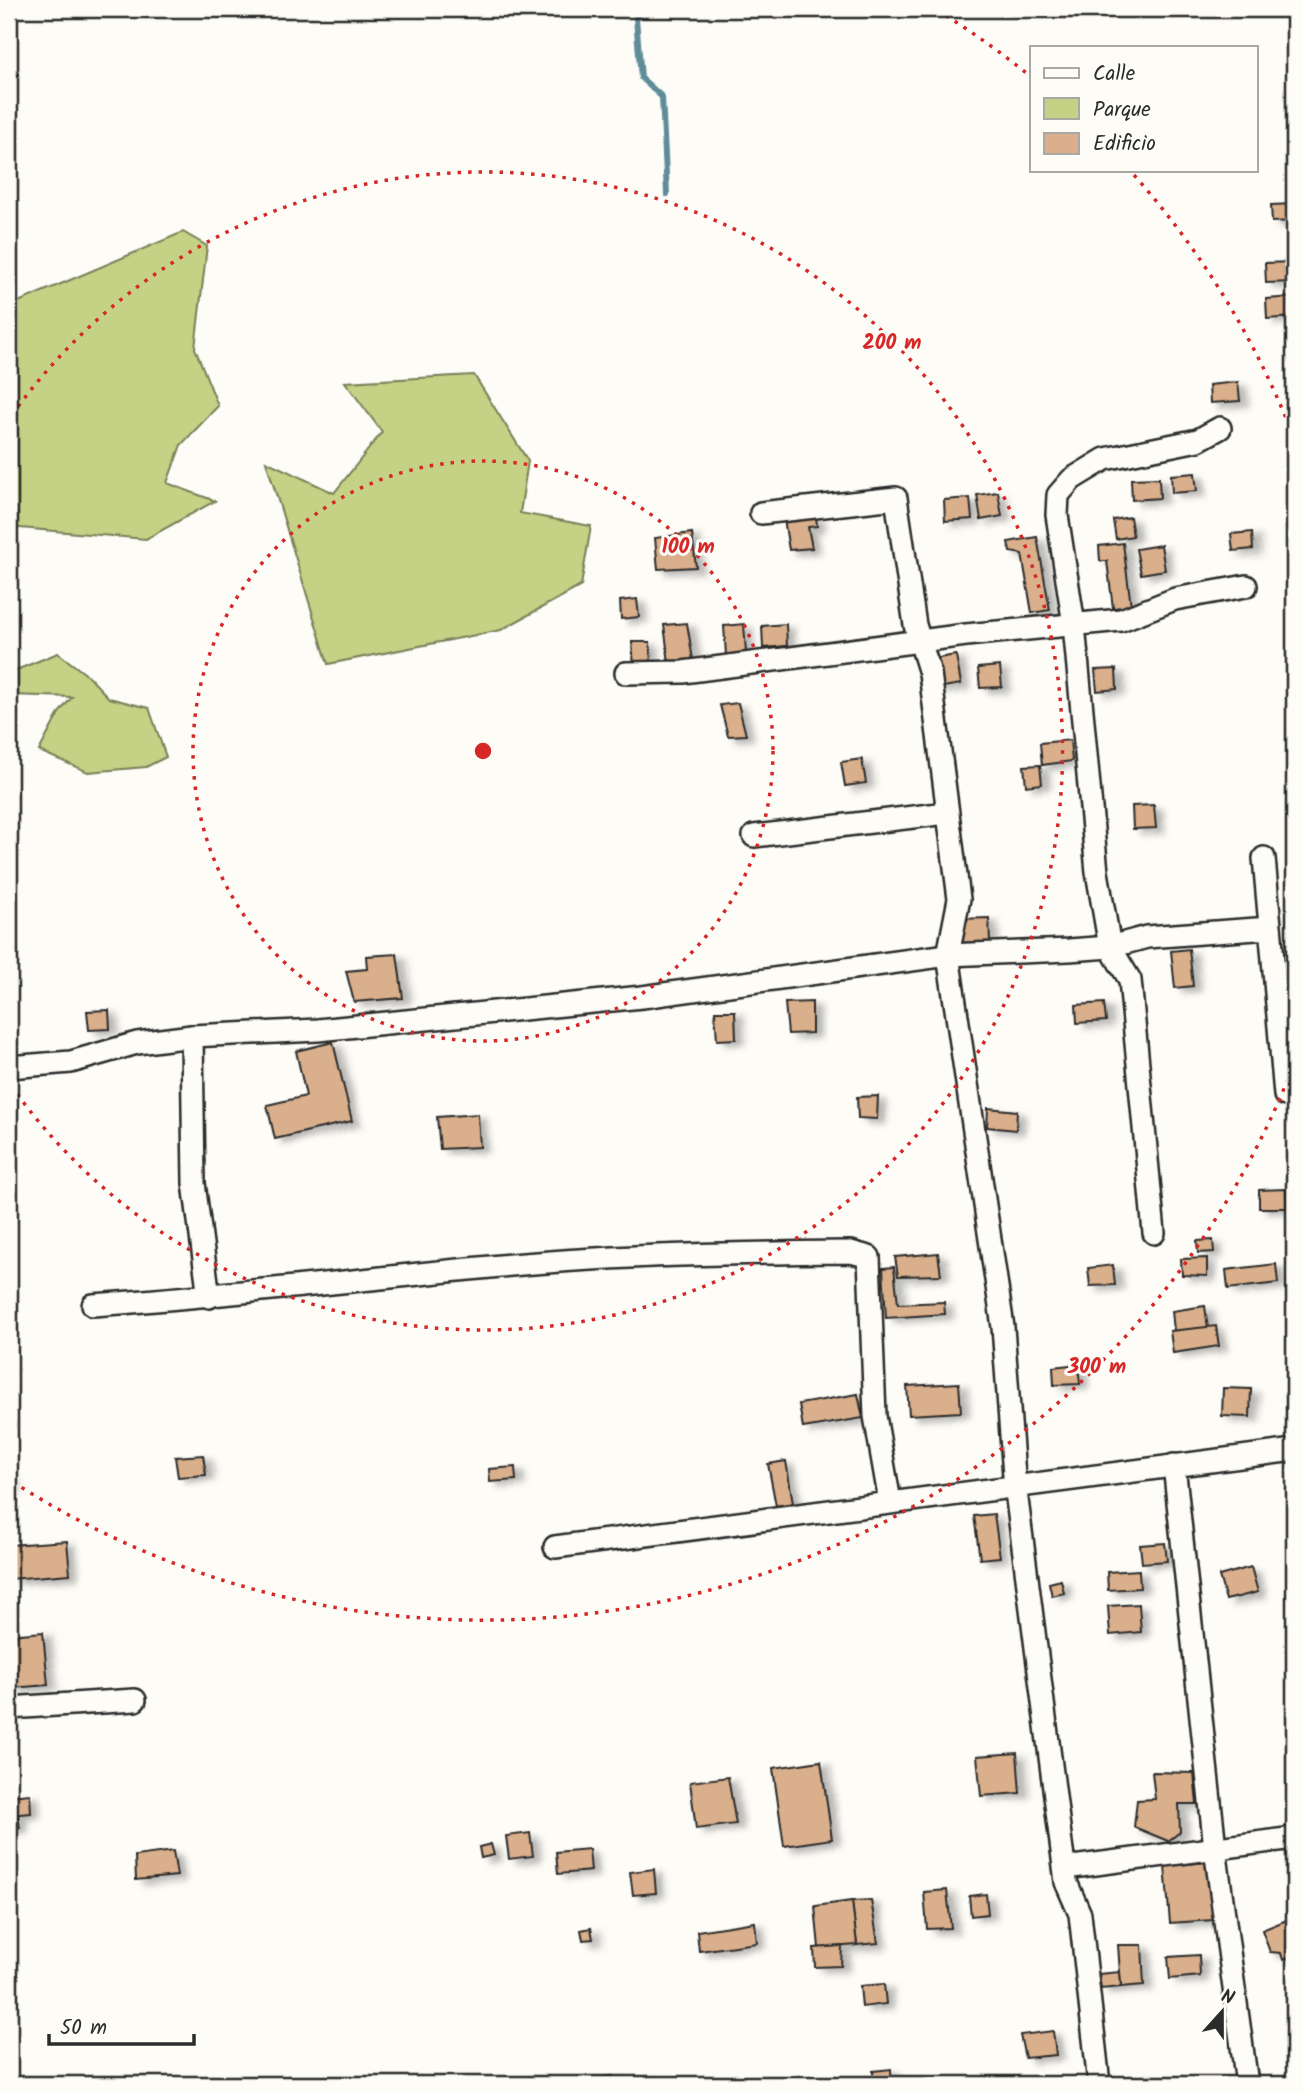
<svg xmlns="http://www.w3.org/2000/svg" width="1303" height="2093" viewBox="0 0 1303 2093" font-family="Kalam,sans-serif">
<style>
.green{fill:#c5d184;stroke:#787e58;stroke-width:2}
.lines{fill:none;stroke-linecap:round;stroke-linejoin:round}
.stream{stroke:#608c9a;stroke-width:6}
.building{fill:#daaf8b;stroke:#2b2b2b;stroke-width:2;filter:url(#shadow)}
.minor-casing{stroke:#2b2b2b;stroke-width:26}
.minor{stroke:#fdfcf7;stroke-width:21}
.ring{fill:none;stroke:#d62828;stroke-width:3.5;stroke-dasharray:3.5 7}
.centre{fill:#d62828;stroke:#fdfcf7;stroke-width:3.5}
.ring-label{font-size:21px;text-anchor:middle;font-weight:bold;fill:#d62828;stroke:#fdfcf7;stroke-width:6;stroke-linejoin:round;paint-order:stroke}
</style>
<defs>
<filter id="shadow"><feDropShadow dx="8" dy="4.5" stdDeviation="3.5" flood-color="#0004"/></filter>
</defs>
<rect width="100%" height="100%" fill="#fdfcf7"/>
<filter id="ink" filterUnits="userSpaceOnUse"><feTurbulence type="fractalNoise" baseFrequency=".0143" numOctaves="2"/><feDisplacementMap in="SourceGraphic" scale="14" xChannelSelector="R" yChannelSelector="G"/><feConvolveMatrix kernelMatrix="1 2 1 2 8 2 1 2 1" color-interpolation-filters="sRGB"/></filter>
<g filter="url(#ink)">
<g class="green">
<path d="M183 232 207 246 195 348 218 406 181 445 167 483 215 501 146 539 9 527V306Z"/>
<path d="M474 375 528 461 520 513 591 526 581 586 501 630 328 664 266 461 334 493 382 432 345 382Z"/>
<path d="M58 653 88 676 109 698 149 708 166 757 146 767 88 772 39 751 59 713 72 697 10 695 9 673Z"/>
</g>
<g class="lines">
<path class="stream" d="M639 9 636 18 641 78 662 97 667 194"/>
</g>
<g class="building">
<path d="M1294 204V221L1272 222 1271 205Z"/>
<path d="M1294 262V282L1266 283 1265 263Z"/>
<path d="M1294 297V317L1267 319 1266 299Z"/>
<path d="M1238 382 1240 401 1210 403 1209 385Z"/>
<path d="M1195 473 1197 491 1172 493 1171 475Z"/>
<path d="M1159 478 1160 498 1132 500 1131 479Z"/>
<path d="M998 492 1002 516 981 520 977 495Z"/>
<path d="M970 498 972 519 945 521 944 500Z"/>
<path d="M816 515 817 526 808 527 812 548 789 550 784 519Z"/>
<path d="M1130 517 1133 536 1116 539 1113 520Z"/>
<path d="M1252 532 1253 549 1233 551 1231 534Z"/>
<path d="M692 533 696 567 658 569 655 538Z"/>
<path d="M1037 537 1050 610 1032 613 1022 554 1010 552 1008 542Z"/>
<path d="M1123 543 1131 606 1113 608 1107 561H1100L1099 546Z"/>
<path d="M1161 545 1165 570 1141 574 1136 549Z"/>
<path d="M637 599 639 617 621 619 620 601Z"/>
<path d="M687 623 693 660 669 663 664 625Z"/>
<path d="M744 624 746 653 726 655 724 626Z"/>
<path d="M786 624 787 646 763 648 762 626Z"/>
<path d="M632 642H650L651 665 634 666Z"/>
<path d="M956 655 961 684 937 688 933 659Z"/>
<path d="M1000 666 1002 687 980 688 978 668Z"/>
<path d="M1116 669 1117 689 1097 691 1095 670Z"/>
<path d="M738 703 746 735 728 736 720 705Z"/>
<path d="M1070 740 1072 761 1042 765 1040 743Z"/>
<path d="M862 759 866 783 845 786 841 762Z"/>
<path d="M1040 765 1042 784 1026 786 1024 766Z"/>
<path d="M1154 805 1156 828 1133 829 1132 806Z"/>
<path d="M989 918 990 942 961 943 960 919Z"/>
<path d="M1189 949 1193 986 1175 988 1171 951Z"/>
<path d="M397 954 403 998 354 1002 346 971 367 969 366 956Z"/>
<path d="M812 1002V1033L788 1034 785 1003Z"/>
<path d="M1104 1003 1106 1021 1077 1023 1076 1005Z"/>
<path d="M109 1010 110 1029 89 1030 87 1011Z"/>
<path d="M715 1011H735L736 1039 717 1040Z"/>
<path d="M333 1042 352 1121 275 1139 267 1105 306 1096 296 1051Z"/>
<path d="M878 1096 877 1119 858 1118 857 1097Z"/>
<path d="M988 1108 1017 1111 1016 1130 987 1127Z"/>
<path d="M478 1114 480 1147 440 1149 437 1117Z"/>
<path d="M1286 1189 1287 1208H1259V1190Z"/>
<path d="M1213 1240 1214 1252 1198 1253 1197 1241Z"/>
<path d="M938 1253 941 1275 898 1276 895 1257Z"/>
<path d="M1207 1258V1276L1182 1275 1181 1259Z"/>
<path d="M1276 1264 1278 1283 1228 1289 1226 1270Z"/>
<path d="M1113 1265 1115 1285 1090 1286 1088 1268Z"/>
<path d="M894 1267 898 1304 944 1302 945 1314 886 1318 883 1268Z"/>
<path d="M1205 1306 1208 1328 1174 1331 1172 1311Z"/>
<path d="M1216 1326 1219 1346 1173 1353 1170 1331Z"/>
<path d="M1078 1364 1080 1384 1054 1385 1053 1367Z"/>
<path d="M959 1383 961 1412 909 1415 907 1386Z"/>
<path d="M1223 1388 1251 1389 1250 1417 1222 1416Z"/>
<path d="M858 1394 863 1418 803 1428 799 1404Z"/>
<path d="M203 1455 206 1475 178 1477 175 1457Z"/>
<path d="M786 1461 793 1503 776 1506 768 1464Z"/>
<path d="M515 1467 516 1480 490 1482 489 1469Z"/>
<path d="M9 1472 13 1488H9Z"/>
<path d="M994 1514 1000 1557 980 1559 974 1516Z"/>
<path d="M67 1541 70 1574 10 1579 9 1545Z"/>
<path d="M1165 1543 1167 1561 1142 1563 1140 1545Z"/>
<path d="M1251 1567 1258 1592 1226 1600 1219 1576Z"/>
<path d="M1139 1570 1140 1588 1108 1590 1107 1572Z"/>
<path d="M1061 1580 1064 1593 1052 1596 1049 1583Z"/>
<path d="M1139 1604 1141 1632 1110 1635 1108 1606Z"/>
<path d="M43 1632 48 1685 12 1688 9 1635Z"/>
<path d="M1017 1753 1020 1793 981 1796 977 1756Z"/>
<path d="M821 1761 832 1839 784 1846 773 1768Z"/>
<path d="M1152 1772 1194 1773 1197 1804H1179L1180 1832 1168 1841 1134 1827 1137 1800 1155 1799Z"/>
<path d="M728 1777 736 1824 696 1829 690 1782Z"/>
<path d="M30 1794 31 1813 9 1815V1796Z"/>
<path d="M9 1815H18L20 1828 9 1829Z"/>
<path d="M530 1833 533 1856 509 1859 506 1836Z"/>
<path d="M491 1844 494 1855 481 1858 479 1847Z"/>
<path d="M589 1849 591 1871 558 1874 556 1852Z"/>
<path d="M173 1851 177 1876 136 1880 135 1856Z"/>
<path d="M1208 1862 1213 1920 1170 1923 1165 1866Z"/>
<path d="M654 1869 656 1893 633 1895 630 1872Z"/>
<path d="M947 1890 951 1928 927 1929 924 1892Z"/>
<path d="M986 1894 988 1914 971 1916 969 1896Z"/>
<path d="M871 1900 878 1943 857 1945 852 1901Z"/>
<path d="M852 1901 857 1945 819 1948 815 1906Z"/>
<path d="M1294 1917V1956L1283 1960 1281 1953 1270 1952 1262 1930Z"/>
<path d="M755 1922 757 1943 699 1951 697 1931Z"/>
<path d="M591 1928 593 1939 583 1940 581 1930Z"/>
<path d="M1118 1945H1142L1144 1985 1121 1987Z"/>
<path d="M842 1946 841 1966 815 1967 814 1948Z"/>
<path d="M1199 1955 1200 1976 1170 1979 1168 1957Z"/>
<path d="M1120 1972 1121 1987 1101 1989 1099 1974Z"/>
<path d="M884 1984 886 2004 862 2007 860 1986Z"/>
<path d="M1053 2031 1056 2055 1025 2058 1020 2035Z"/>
<path d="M891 2069 892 2084H873V2071Z"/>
<path d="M613 2076 614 2084H586V2079Z"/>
</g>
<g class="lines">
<defs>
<g id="minor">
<path d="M761 513 896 498 915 625 930 673 959 899 948 955 1003 1327 1014 1476 1066 1882 1080 1914 1099 2084"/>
<path d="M626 673 683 672 966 635 1121 620 1175 599 1246 586"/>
<path d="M754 836 947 813"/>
<path d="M1264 858 1285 1095"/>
<path d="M192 1036 318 1030 642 997 948 955 1069 950 1110 947 1147 937 1270 928"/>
<path d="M9 1067 71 1062 137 1043 192 1036 194 1183 209 1297"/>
<path d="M1154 1233 1130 980 1110 947 1097 872 1074 625 1057 515 1058 495 1072 479 1105 459 1198 440 1220 428"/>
<path d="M93 1305C233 1295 372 1278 511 1265 624 1255 738 1253 851 1252L869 1257 875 1416 890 1502"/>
<path d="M1174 1465 1215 1848 1247 2084"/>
<path d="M555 1547 1294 1450"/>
<path d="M9 1708 135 1700"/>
<path d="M1065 1868 1294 1838"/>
</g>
</defs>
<use href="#minor" class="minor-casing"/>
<use href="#minor" class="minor"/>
</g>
</g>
<g class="ring">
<circle cx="483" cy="751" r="290"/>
<path d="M12 415A579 579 0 1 1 12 1087"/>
<path d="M1292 1069A869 869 0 0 1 10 1480M937 10A869 869 0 0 1 1030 76M1134 175A869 869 0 0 1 1292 433"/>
</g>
<circle cx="483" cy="751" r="10" class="centre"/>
<g class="ring-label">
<text x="892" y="349">200 m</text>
<text x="688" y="553">100 m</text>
<text x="1097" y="1373">300 m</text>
</g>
<rect width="1303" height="2093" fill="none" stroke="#fdfcf7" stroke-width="35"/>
<rect x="18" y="18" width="1268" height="2058" fill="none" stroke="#2b2b2b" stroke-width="2.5" filter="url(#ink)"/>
<rect x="1030" y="46" width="228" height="126" fill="#fdfcf7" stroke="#a9a8a5" stroke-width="2"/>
<rect x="1044" y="68" width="35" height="10" fill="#fdfcf7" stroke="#a9a8a5" stroke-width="2"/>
<text x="1093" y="80" font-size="21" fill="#2b2b2b">Calle</text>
<rect x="1044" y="98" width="35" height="21" fill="#c5d184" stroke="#a9a8a5" stroke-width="2"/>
<text x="1093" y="116" font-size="21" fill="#2b2b2b">Parque</text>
<rect x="1044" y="133" width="35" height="21" fill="#daaf8b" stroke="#a9a8a5" stroke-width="2"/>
<text x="1093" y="150" font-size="21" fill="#2b2b2b">Edificio</text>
<g transform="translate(1222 2012) rotate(21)" stroke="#fdfcf7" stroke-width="5" paint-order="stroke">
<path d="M0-5L12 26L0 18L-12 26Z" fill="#2b2b2b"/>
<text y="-10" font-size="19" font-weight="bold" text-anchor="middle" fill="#2b2b2b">N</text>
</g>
<path d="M49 2034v10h145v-10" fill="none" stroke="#2b2b2b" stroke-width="3.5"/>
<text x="60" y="2034" font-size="21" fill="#2b2b2b" stroke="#fdfcf7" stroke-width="5" paint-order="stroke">50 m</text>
</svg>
